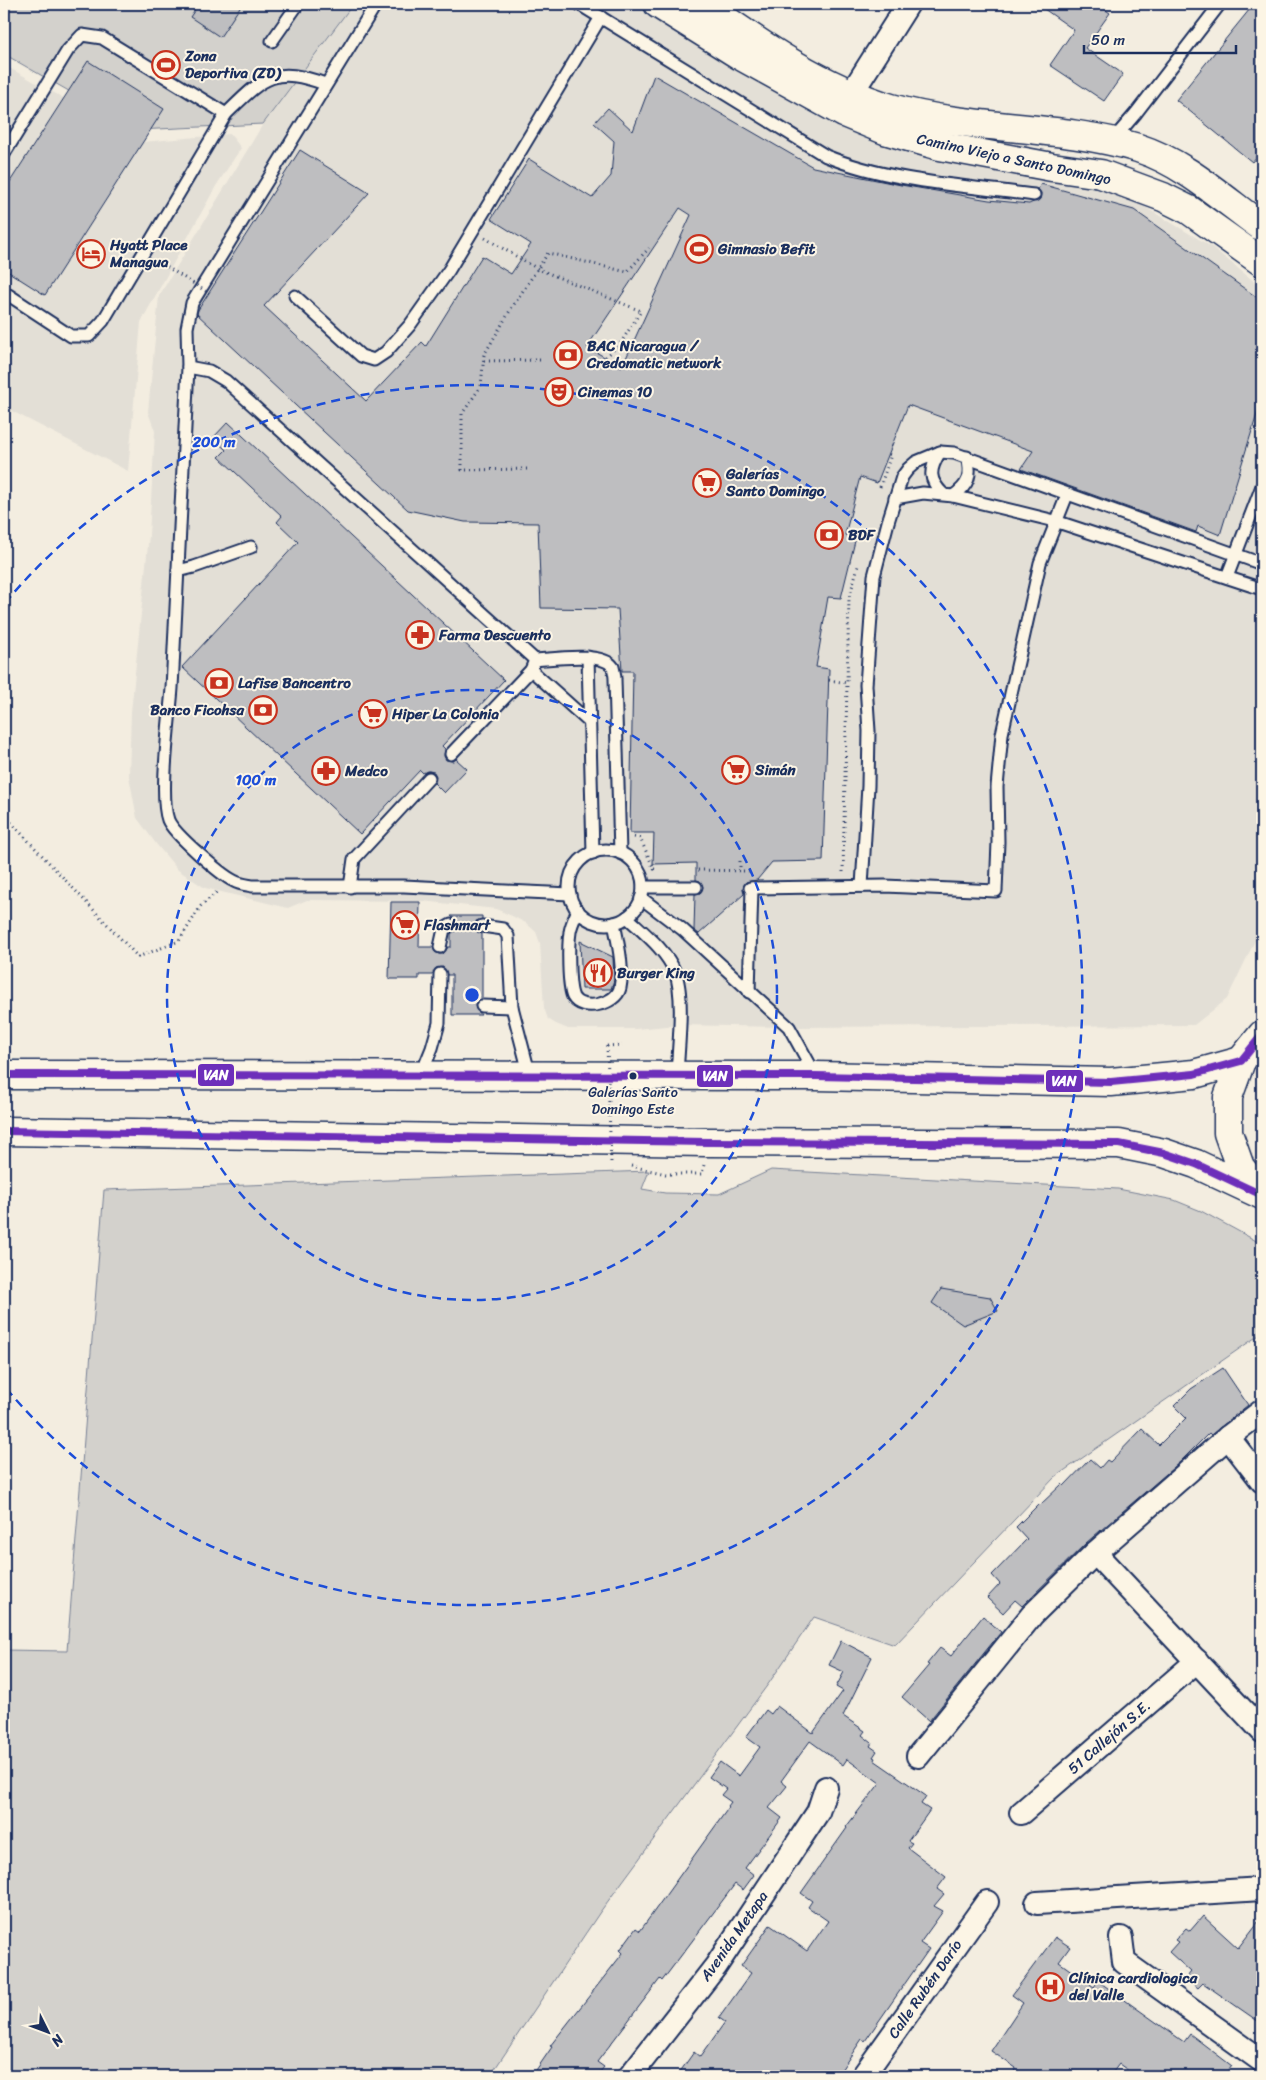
<svg xmlns="http://www.w3.org/2000/svg" width="1266" height="2080" viewBox="0 0 1266 2080" font-family="Sriracha,sans-serif">
<style>
.built{fill:#e3dfd6}
.green{fill:#d3d1cc;stroke:#778095}
.building{fill:#bebec0;stroke:#1b2f5e;fill-rule:evenodd}
.lines{fill:none;stroke-linecap:round;stroke-linejoin:round}
.lane-casing{stroke:#1b2f5e;stroke-width:15}
.street-casing{stroke:#1b2f5e;stroke-width:26}
.secondary-casing{stroke:#1b2f5e;stroke-width:31}
.highway-casing{stroke:#1b2f5e;stroke-width:31}
.path{stroke:#1b2f5e;stroke-width:3;stroke-dasharray:1 4;stroke-linecap:butt}
.lane{stroke:#fcf5e5;stroke-width:11}
.street{stroke:#fcf5e5;stroke-width:22}
.secondary{stroke:#fcf5e5;stroke-width:28}
.highway{stroke:#fcf5e5;stroke-width:28}
.path-bridge{stroke:#1b2f5e;stroke-width:3;stroke-dasharray:1 4;stroke-linecap:butt}
.bus-1-casing{stroke:#fcf5e5;stroke-width:11}
.bus-1{stroke:#6d2fba;stroke-width:8}
.ring{fill:none;stroke:#1d4ed8;stroke-width:2.5;stroke-dasharray:9 6}
.bus-dot{fill:#1b2f5e;stroke:#fcf5e5;stroke-width:2}
.labels{text-anchor:middle;stroke-width:4;stroke-linejoin:round;paint-order:stroke}
.bus-label{font-size:14px;fill:#1b2f5e;stroke:#fcf5e5}
.poi-label{font-size:15px;font-weight:bold;fill:#1b2f5e;stroke:#fcf5e5;text-anchor:start}
.street-label{font-size:15px;fill:#1b2f5e;stroke:#fcf5e5}
.centre{fill:#1d4ed8;stroke:#fcf5e5;stroke-width:2.5}
.ring-label{font-size:15px;text-anchor:middle;font-weight:bold;fill:#1d4ed8;stroke:#fcf5e5;stroke-width:4;stroke-linejoin:round;paint-order:stroke}
.line-badge{stroke:#fcf5e5;stroke-width:2}
.badge-label{font-size:14px;text-anchor:middle;font-weight:bold;fill:#fff}
</style>
<rect width="100%" height="100%" fill="#f3ede0"/>
<filter id="ink" filterUnits="userSpaceOnUse"><feTurbulence type="fractalNoise" baseFrequency=".02" numOctaves="2"/><feDisplacementMap in="SourceGraphic" scale="10" xChannelSelector="R" yChannelSelector="G"/><feConvolveMatrix kernelMatrix="1 2 1 2 8 2 1 2 1" color-interpolation-filters="sRGB"/></filter>
<g filter="url(#ink)">
<g class="built">
<path d="M353 4H634L776 93 918 153 1106 184 1212 247 1262 288V926L1227 999 1194 1025 789 1027 678 1025 635 1029H568L556 1024 548 1019 544 1008 540 943 536 932 526 923 512 916 496 909 422 901 307 900 288 908 205 888 178 870 157 845 137 818 129 776 131 712 149 535 155 431 148 412 159 296 263 124Z"/>
<path d="M4 65 143 142 230 134 241 148 216 186 141 322 128 471 4 407Z"/>
</g>
<g class="green">
<path d="M4 4H353L263 124 137 130 4 54Z"/>
<path d="M1262 1084V1140C1256 1120 1255 1103 1262 1084Z"/>
<path d="M771 1170 1118 1189 1174 1200 1201 1211 1262 1244V1333L1055 1477 895 1645 814 1617 769 1683 600 1912 490 2076 410 2072 408 2076H4V1650L67 1651 104 1190 649 1171 642 1189 665 1193 719 1194Z"/>
</g>
<g class="building">
<path d="M199 4H242L220 37 190 17Z"/>
<path d="M1037 4H1097L1110 13 1085 48 1123 74 1104 101 1050 65 1074 30Z"/>
<path d="M1254 4H1262V150L1252 162 1176 100Z"/>
<path d="M88 61 164 109 45 295 4 269V191Z"/>
<path d="M654 75 813 167 901 185 989 200 1029 204 1040 199 1041 193 1038 189 1041 184 1134 210 1262 301V398L1220 535 1198 526 1196 532 1021 469 1033 451 908 405 877 483 860 477 845 535 856 537 841 598 828 597 816 667 829 669 823 861 772 862 757 880 746 882 743 888 744 894 699 934 694 930 695 894 700 893 703 887 700 881 696 880V863L653 864 654 833H630L633 671H622L618 609 541 608 538 523 465 522 408 510 197 314 198 310 300 150 369 193 264 306 366 401 422 342 426 346 482 256 511 274 531 244 491 219 529 159 592 198 611 176 614 141 594 123 608 108 633 131ZM680 208 691 215 622 367 587 347Z"/>
<path d="M228 422 504 680 442 746 445 749 444 756 446 760 453 761 456 759 467 769 444 793 434 783 436 776 434 772 427 771 423 773 420 770 360 834 182 667 298 542 277 522 282 516 219 457 226 450 213 438Z"/>
<path d="M391 902H420L419 947H433L435 952 439 954H443L448 947H451V934L458 928V922L451 916H482V919L476 921 475 925 477 932 482 934V999L476 1002 475 1006 481 1015H452V975H447L443 967 436 968 432 975H419V979H389Z"/>
<path d="M580 941 613 957 614 980 611 989H582Z"/>
<path d="M941 1289 990 1297 998 1311 963 1325 932 1303Z"/>
<path d="M1223 1368 1248 1405 1211 1435 1209 1433 1180 1462 1086 1543 1022 1606 1015 1600 1003 1613 987 1598 1000 1584 992 1575 1027 1539 1016 1527 1039 1504 1040 1505 1062 1484 1064 1486 1090 1459 1100 1468 1107 1460 1110 1462 1142 1429 1159 1445 1186 1418 1174 1406 1191 1389Z"/>
<path d="M983 1616 1001 1632 929 1721 902 1697 929 1665 927 1664 940 1648 951 1656Z"/>
<path d="M841 1641 872 1657 843 1716 865 1731 862 1735 872 1743 870 1746 877 1751 873 1757 875 1758 874 1760 926 1796 921 1804 930 1810 908 1841 912 1843 908 1848 946 1877 937 1889 944 1894 934 1906 943 1911 920 1943 929 1949 865 2041 862 2039 837 2076H677L694 2052 700 2057 725 2022 719 2018 751 1973 741 1966 770 1925 807 1951 828 1921 808 1907 812 1901 801 1893 847 1828 846 1827 880 1783 847 1759 843 1765 810 1741 781 1781 787 1786 769 1808 782 1818 745 1868 754 1875 743 1890 735 1884 662 1981 660 1979 597 2062 604 2067 597 2076H532L552 2047 550 2046 623 1953 620 1950 636 1928 640 1931 729 1807 728 1806 731 1802 721 1795 726 1789 709 1777 720 1762 739 1776 760 1747 746 1737 766 1710 771 1714 777 1706 813 1733 843 1691 836 1687 844 1672 829 1665Z"/>
<path d="M1203 1916 1238 1948 1262 1917V2024L1203 1983 1198 1988 1186 1978 1191 1972 1169 1952 1178 1942 1175 1940 1186 1928 1190 1931Z"/>
<path d="M1055 1937 1070 1947 1059 1962 1094 1987 1098 1981 1184 2042 1190 2034 1232 2066 1224 2076H1136L1119 2064 1110 2076H1011L1016 2068 991 2051 1023 2003 1012 1995Z"/>
</g>
<g class="lines">
<defs>
<g id="lane">
<path d="M376 4 192 303 187 328 188 367C182 474 178 581 172 688 170 718 159 795 168 820 173 833 221 875 234 881 239 884 247 885 252 886H404L570 894"/>
<path d="M579 4 826 156C889 182 967 186 1034 195"/>
<path d="M272 41 298 4"/>
<path d="M1112 141 1136 113 1220 4"/>
<path d="M4 154 68 50 82 35 102 38 226 114"/>
<path d="M4 292 71 336H89L103 321 226 114C263 78 273 65 325 84"/>
<path d="M295 296 361 356 374 360 386 352 410 325 449 270 601 17"/>
<path d="M188 367 209 371 226 381 535 660 531 670 451 754"/>
<path d="M940 452C929 470 928 479 943 494"/>
<path d="M953 496C969 485 972 475 967 457"/>
<path d="M895 498 923 493 953 496 1055 521 1262 589"/>
<path d="M178 571 194 567 251 547"/>
<path d="M1227 577 1262 486"/>
<path d="M588 657 593 853"/>
<path d="M535 660C552 659 603 651 613 667 614 671 615 676 615 679L620 853"/>
<path d="M531 670 589 722"/>
<circle cx="606" cy="887" r="37"/>
<path d="M862 886 868 786 869 731 866 685 874 576 888 522 902 477 908 469 916 462 940 452 954 453 1262 564"/>
<path d="M350 887 354 859 429 778"/>
<path d="M643 887H696"/>
<path d="M750 888 885 886 996 891 998 842 997 787 1002 734 1040 563 1067 495"/>
<path d="M641 898 682 929 789 1027 815 1074"/>
<path d="M578 910C575 917 571 925 570 932 568 944 568 987 573 997 581 1012 616 1005 620 988 624 968 618 943 614 923"/>
<path d="M627 917C644 933 666 950 675 972 685 996 678 1049 677 1076"/>
<path d="M482 926 503 929 508 936 512 1007 530 1076"/>
<path d="M440 947 444 929 451 925"/>
<path d="M749 992 752 888"/>
<path d="M482 1006 512 1007"/>
<path d="M421 1075 432 1048 439 1023 440 974"/>
</g>
<g id="street">
<path d="M851 94 908 4"/>
<path d="M1228 1437 1262 1481"/>
<path d="M1095 1553 1262 1731"/>
<path d="M918 1756 1032 1615 1095 1553 1228 1437 1262 1411"/>
<path d="M1021 1813 1197 1661"/>
<path d="M1037 1903 1262 1889"/>
<path d="M1121 1938 1124 1962 1262 2061"/>
<path d="M630 2076 716 1966 818 1812 826 1788"/>
<path d="M863 2076 987 1902"/>
</g>
<g id="secondary">
<path d="M658 4 741 56 844 113 885 130 940 146 1052 167 1101 174 1163 197 1189 210 1262 262"/>
<path d="M703 4C762 46 821 87 891 108 972 131 1057 124 1138 148 1185 163 1223 199 1262 227"/>
</g>
<g id="highway">
<path d="M4 1075 816 1076 1111 1082 1194 1074 1241 1061"/>
<path d="M4 1131 707 1142 1119 1144 1164 1153 1196 1164 1262 1195"/>
<path d="M1261 1193 1240 1167 1228 1133V1097L1241 1061 1262 1035"/>
</g>
</defs>
<use href="#lane" class="lane-casing"/>
<use href="#street" class="street-casing"/>
<use href="#secondary" class="secondary-casing"/>
<use href="#highway" class="highway-casing"/>
<g class="path">
<path d="M485 238 538 269 641 311 620 344 598 364"/>
<path d="M156 261 167 267"/>
<path d="M484 361 541 360"/>
<path d="M527 469 462 470V414L481 386 484 355 511 309 548 253 627 272 649 248"/>
<path d="M880 487 891 455 888 454"/>
<path d="M829 680 847 683 849 598 859 563"/>
<path d="M4 815 138 957 179 941 201 906 219 890"/>
<path d="M634 837 640 838 654 869H657"/>
<path d="M740 861V871"/>
<path d="M698 870 749 871"/>
<path d="M843 872 847 683"/>
<path d="M607 1046 622 1045"/>
<path d="M631 1166 666 1174H702L704 1165"/>
</g>
<use href="#lane" class="lane"/>
<use href="#street" class="street"/>
<use href="#secondary" class="secondary"/>
<use href="#highway" class="highway"/>
<g class="path-bridge">
<path d="M167 267 207 292"/>
<path d="M607 1046 611 1163"/>
</g>
<defs>
<g id="bus-1">
<path d="M4 1075 816 1076 1111 1082 1194 1074 1241 1061 1262 1035"/>
<path d="M4 1131 707 1142 1119 1144 1164 1153 1196 1164 1262 1195"/>
</g>
</defs>
<use href="#bus-1" class="bus-1-casing"/>
<use href="#bus-1" class="bus-1"/>
</g>
</g>
<g class="ring">
<circle cx="472" cy="995" r="305"/>
<path d="M5 603A610 610 0 1 1 5 1387"/>
</g>
<defs>
<symbol id="stadium-ring" viewBox="-11 -11 22 22"><circle r="9.5" fill="#fcf5e5" stroke="#c8321e" stroke-width="1.5"/><path d="M0-5a6.5 5 0 1 0 0 10a6.5 5 0 1 0 0-10ZM-3.5-1.8h7v3.6h-7Z" fill="#c8321e"/></symbol>
<symbol id="hotel-ring" viewBox="-11 -11 22 22"><circle r="9.5" fill="#fcf5e5" stroke="#c8321e" stroke-width="1.5"/><path d="M-6-4.5h1.5V1H6V5H4.5V3h-9V5H-6ZM-4 0a1.8 1.8 0 1 1 3.6 0ZM.5 0V-2.5h3Q6-2.5 6 0Z" fill="#c8321e"/></symbol>
<symbol id="bank-ring" viewBox="-11 -11 22 22"><circle r="9.5" fill="#fcf5e5" stroke="#c8321e" stroke-width="1.5"/><path d="M-6-4H6V4H-6ZM0-2.3a2.3 2.3 0 1 0 0 4.6a2.3 2.3 0 1 0 0-4.6Z" fill="#c8321e"/></symbol>
<symbol id="theatre-ring" viewBox="-11 -11 22 22"><circle r="9.5" fill="#fcf5e5" stroke="#c8321e" stroke-width="1.5"/><path d="M-5-5.5Q0-4 5-5.5V0Q5 5 0 6Q-5 5-5 0ZM-3.3-2.5H-1v1.5H-3.3ZM1-2.5H3.3v1.5H1ZM-2.8 1Q0 5.5 2.8 1Z" fill="#c8321e"/></symbol>
<symbol id="supermarket-ring" viewBox="-11 -11 22 22"><circle r="9.5" fill="#fcf5e5" stroke="#c8321e" stroke-width="1.5"/><path d="M-6-5.5h2.5l.6 2H6L4.5 2H-2.5L-4.4-4H-6ZM-1.5 3.2a1.3 1.3 0 1 0 .1 0ZM3 3.2a1.3 1.3 0 1 0 .1 0Z" fill="#c8321e"/></symbol>
<symbol id="pharmacy-ring" viewBox="-11 -11 22 22"><circle r="9.5" fill="#fcf5e5" stroke="#c8321e" stroke-width="1.5"/><path d="M-2-6h4v4h4v4h-4v4h-4v-4h-4v-4h4Z" fill="#c8321e"/></symbol>
<symbol id="restaurant-ring" viewBox="-11 -11 22 22"><circle r="9.5" fill="#fcf5e5" stroke="#c8321e" stroke-width="1.5"/><path d="M-5-6h1v4h1v-4h1v4h1v-4h1v5L-1.5 .5V6h-2V.5L-5-1ZM5-6V6H3V1.5H1.5Q1.5-4 5-6Z" fill="#c8321e"/></symbol>
<symbol id="hospital-ring" viewBox="-11 -11 22 22"><circle r="9.5" fill="#fcf5e5" stroke="#c8321e" stroke-width="1.5"/><path d="M-5-5h3v3.5h4V-5h3V5h-3V1.5h-4V5h-3Z" fill="#c8321e"/></symbol>
</defs>
<g fill-rule="evenodd">
<use href="#stadium-ring" x="150" y="49" width="32" height="32"/>
<use href="#stadium-ring" x="683" y="233" width="32" height="32"/>
<use href="#hotel-ring" x="75" y="238" width="32" height="32"/>
<use href="#bank-ring" x="552" y="339" width="32" height="32"/>
<use href="#theatre-ring" x="543" y="376" width="32" height="32"/>
<use href="#supermarket-ring" x="691" y="467" width="32" height="32"/>
<use href="#bank-ring" x="813" y="519" width="32" height="32"/>
<use href="#pharmacy-ring" x="404" y="619" width="32" height="32"/>
<use href="#bank-ring" x="203" y="667" width="32" height="32"/>
<use href="#bank-ring" x="247" y="694" width="32" height="32"/>
<use href="#supermarket-ring" x="357" y="698" width="32" height="32"/>
<use href="#supermarket-ring" x="720" y="754" width="32" height="32"/>
<use href="#pharmacy-ring" x="310" y="755" width="32" height="32"/>
<use href="#supermarket-ring" x="389" y="909" width="32" height="32"/>
<use href="#restaurant-ring" x="582" y="957" width="32" height="32"/>
<use href="#hospital-ring" x="1034" y="1971" width="32" height="32"/>
</g>
<circle class="bus-dot" cx="633" cy="1076" r="4.5"/>
<g class="labels">
<g class="bus-label">
<text x="633" y="1097">Galerías Santo<tspan x="633" dy="17">Domingo Este</tspan></text>
</g>
<g class="poi-label">
<text x="185" y="61">Zona<tspan x="185" dy="17">Deportiva (ZD)</tspan></text>
<text x="110" y="250">Hyatt Place<tspan x="110" dy="17">Managua</tspan></text>
<text x="718" y="254">Gimnasio Befit</text>
<text x="587" y="351">BAC Nicaragua /<tspan x="587" dy="17">Credomatic network</tspan></text>
<text x="578" y="397">Cinemas 10</text>
<text x="726" y="479">Galerías<tspan x="726" dy="17">Santo Domingo</tspan></text>
<text x="848" y="540">BDF</text>
<text x="439" y="640">Farma Descuento</text>
<text x="238" y="688">Lafise Bancentro</text>
<text x="244" y="715" text-anchor="end">Banco Ficohsa</text>
<text x="392" y="719">Hiper La Colonia</text>
<text x="755" y="775">Simán</text>
<text x="345" y="776">Medco</text>
<text x="424" y="930">Flashmart</text>
<text x="617" y="978">Burger King</text>
<text x="1069" y="1983">Clínica cardiologica<tspan x="1069" dy="17">del Valle</tspan></text>
</g>
<g class="street-label">
<text transform="translate(1014 159) rotate(12)" y="5">Camino Viejo a Santo Domingo</text>
<text transform="translate(1109 1737) rotate(-41)" y="5">51 Callejón S.E.</text>
<text transform="translate(734 1936) rotate(-55)" y="5">Avenida Metapa</text>
<text transform="translate(925 1989) rotate(-55)" y="5">Calle Rubén Darío</text>
</g>
</g>
<circle cx="472" cy="995" r="8" class="centre"/>
<g class="ring-label">
<text x="214" y="447">200 m</text>
<text x="256" y="785">100 m</text>
</g>
<g class="line-badge">
<rect x="197" y="1063" width="38" height="24" rx="5" fill="#6d2fba"/>
<rect x="696" y="1064" width="38" height="24" rx="5" fill="#6d2fba"/>
<rect x="1045" y="1069" width="39" height="24" rx="5" fill="#6d2fba"/>
</g>
<g class="badge-label">
<text x="216" y="1080">VAN</text>
<text x="715" y="1081">VAN</text>
<text x="1064" y="1086">VAN</text>
</g>
<rect width="1266" height="2080" fill="none" stroke="#fcf5e5" stroke-width="20"/>
<rect x="10" y="10" width="1246" height="2060" fill="none" stroke="#1b2f5e" stroke-width="2" filter="url(#ink)"/>
<g transform="translate(48 2032) rotate(132)" stroke="#fcf5e5" stroke-width="4" paint-order="stroke">
<path d="M0-4L9 19L0 12L-9 19Z" fill="#1b2f5e"/>
<text y="-8" font-size="14" font-weight="bold" text-anchor="middle" fill="#1b2f5e">N</text>
</g>
<path d="M1084 45v8h152v-8" fill="none" stroke="#1b2f5e" stroke-width="2.5"/>
<text x="1091" y="45" font-size="15" fill="#1b2f5e" stroke="#fcf5e5" stroke-width="4" paint-order="stroke">50 m</text>
</svg>
